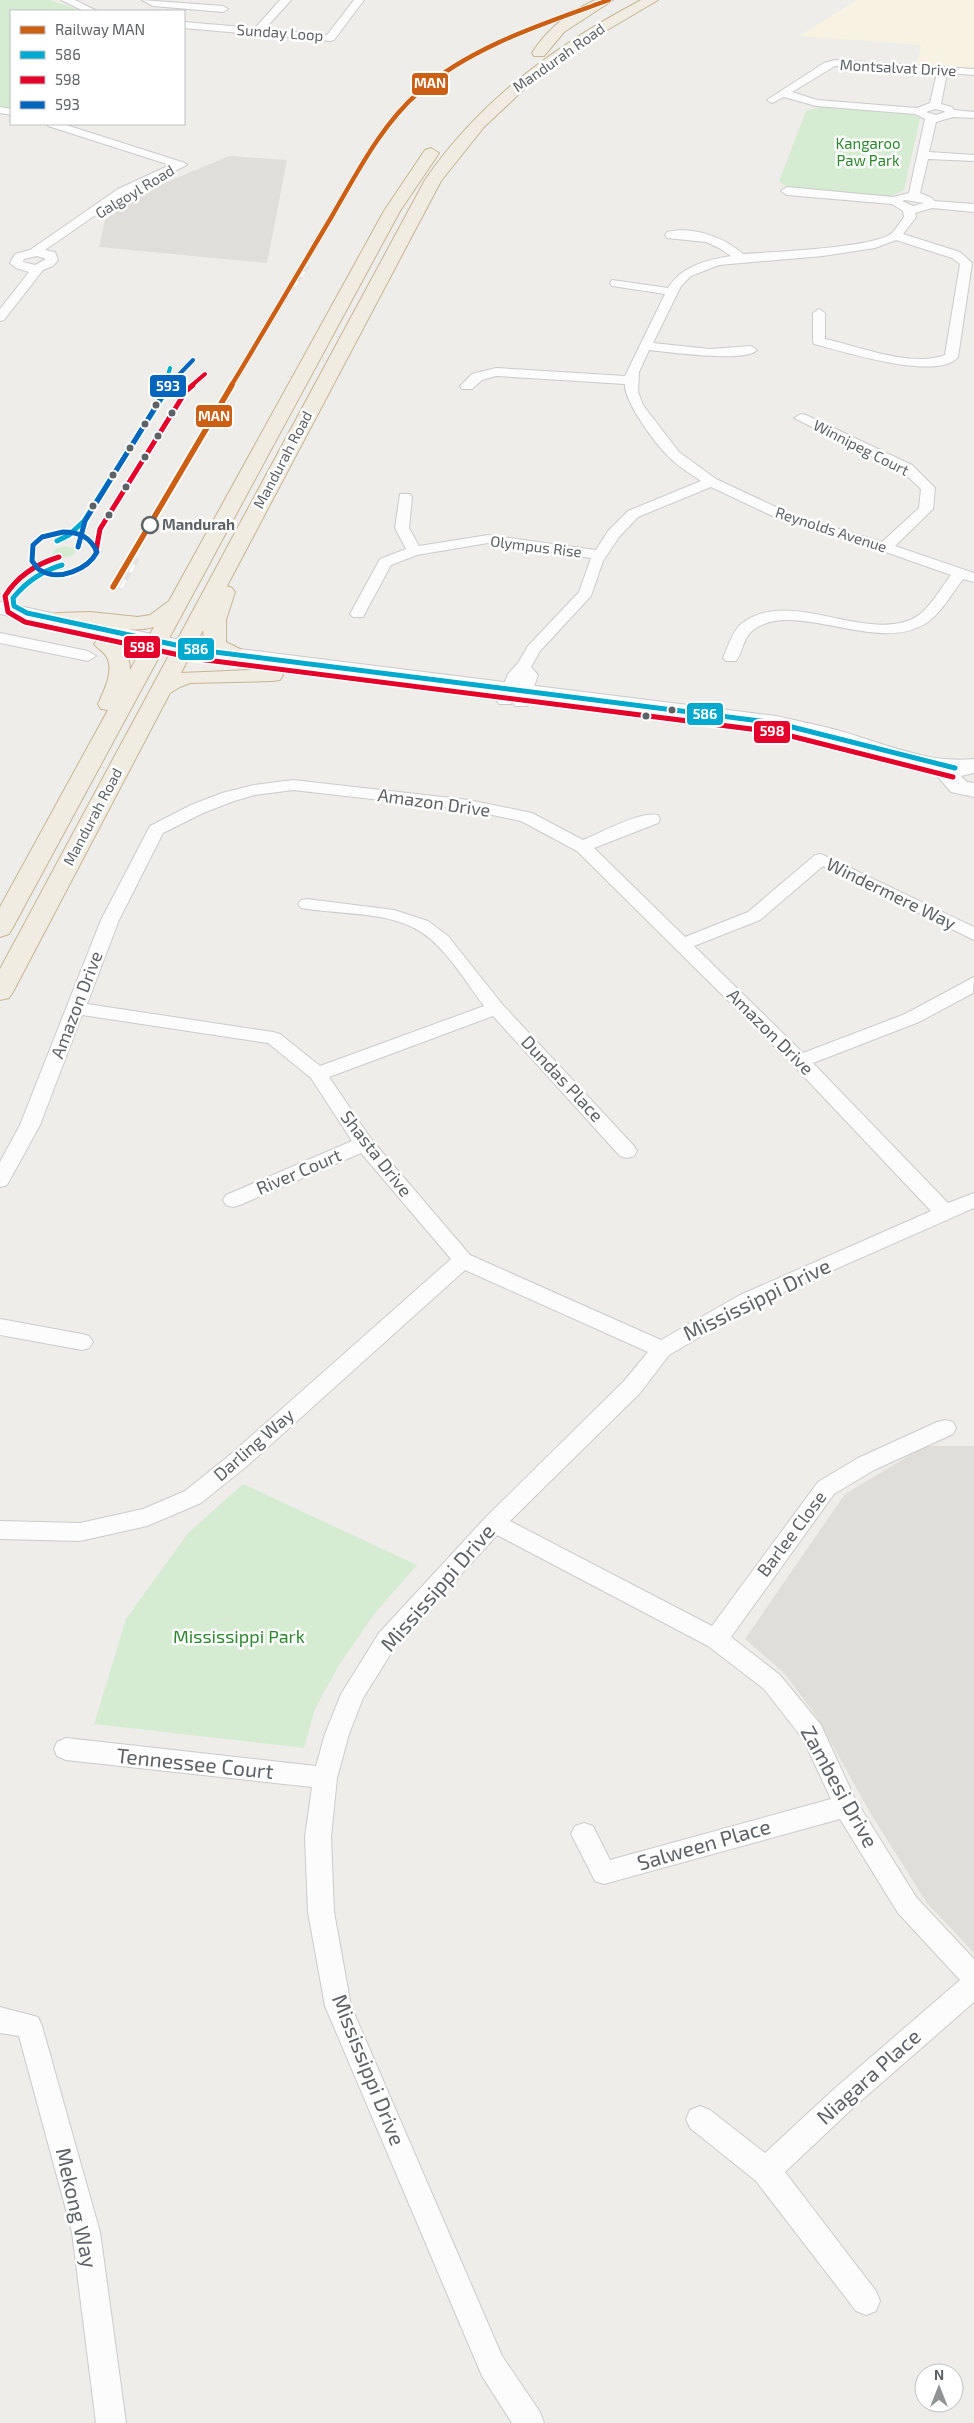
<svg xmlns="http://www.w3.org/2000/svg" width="974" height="2423" viewBox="0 0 974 2423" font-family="'Exo 2',sans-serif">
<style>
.commercial{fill:#f7f2e2}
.industrial{fill:#dfdeda}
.education{fill:#e0ded8}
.green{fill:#d5ecd2}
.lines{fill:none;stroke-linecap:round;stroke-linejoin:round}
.street-casing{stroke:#cbcbcb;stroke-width:2}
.secondary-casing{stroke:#c9cac9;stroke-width:2}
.highway-casing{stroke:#c6b595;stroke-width:2}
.street{fill:#fcfcfc;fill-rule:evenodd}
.secondary{fill:#fcfcfc;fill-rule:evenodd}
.highway{fill:#f0ece2;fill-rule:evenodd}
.rail-far1-casing{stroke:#e3e4e3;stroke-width:3}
.rail-casing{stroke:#e3e4e3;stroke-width:4.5}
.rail-far1{stroke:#fff;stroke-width:2;stroke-dasharray:6;stroke-linecap:butt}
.rail{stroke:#fff;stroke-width:3;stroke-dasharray:9;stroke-linecap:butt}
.bus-1-far1-casing{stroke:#fff;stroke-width:5.5}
.bus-1-casing{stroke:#fff;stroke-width:8}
.bus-2-far1-casing{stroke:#fff;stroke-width:5.5}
.bus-2-casing{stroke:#fff;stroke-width:8}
.bus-3-far1-casing{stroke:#fff;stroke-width:5.5}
.bus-3-casing{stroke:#fff;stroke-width:8}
.bus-1-far1{stroke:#00a9ce;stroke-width:4}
.bus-1{stroke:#00a9ce;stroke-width:5}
.bus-2-far1{stroke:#e4002b;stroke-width:4}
.bus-2{stroke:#e4002b;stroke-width:5}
.bus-3-far1{stroke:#0065bd;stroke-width:4}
.bus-3{stroke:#0065bd;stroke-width:5}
.rail-1-far1-casing{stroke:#fff;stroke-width:6}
.rail-1-casing{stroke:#fff;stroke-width:9}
.rail-1-far1{stroke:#cb6015;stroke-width:4.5}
.rail-1{stroke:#cb6015;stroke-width:5.5}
.bus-dot{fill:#5d6267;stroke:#fff;stroke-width:2}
.stop-dot{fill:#fff;stroke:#5d6267;stroke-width:2.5}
.labels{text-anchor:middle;stroke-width:5;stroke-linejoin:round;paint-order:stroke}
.far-street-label{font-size:15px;fill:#5d6267;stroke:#fff}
.far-park-label{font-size:15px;fill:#2d872e;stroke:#fff}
.far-stop-label{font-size:15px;font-weight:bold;fill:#5d6267;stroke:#fff;text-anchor:start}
.street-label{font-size:18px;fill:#5d6267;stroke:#fff}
.park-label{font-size:18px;fill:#2d872e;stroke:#fff}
.near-street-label{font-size:21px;fill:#5d6267;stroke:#fff}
.line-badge{stroke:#fff;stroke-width:2}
.badge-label{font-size:14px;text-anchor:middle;font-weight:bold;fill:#fff}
</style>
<rect width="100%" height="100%" fill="#eeede9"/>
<path class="commercial" d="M857 0H974V73L916 69 921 45 799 36Z"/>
<path class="industrial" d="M229 156 287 160 267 263 99 247 105 220 143 192Z"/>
<path class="education" d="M925 1446H974V1953L927 1903 869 1811 817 1717 784 1673 745 1639 845 1494Z"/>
<g class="green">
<path d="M0 0H49L84 11H11V108L0 107Z"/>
<path d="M820 107 908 114 920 118 904 190 889 197 790 189 779 181 806 111Z"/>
<path d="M66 546 75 549 74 555 60 559 52 555 55 549Z"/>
<path d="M243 1484 417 1565 375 1613 341 1662 315 1709 304 1748 94 1724 126 1619 188 1533Z"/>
</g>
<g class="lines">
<defs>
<g id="street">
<path d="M61 0H75L97 11H84Z"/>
<path d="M142 0 223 6 228 9 223 12 153 6Z"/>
<path d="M280 0H291L265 29 327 35 354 0H364L334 40 330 41 184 28V22L255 28Z"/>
<path d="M835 60 974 69V75L947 73 941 104 952 107 954 110 974 112V118L953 117 936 122 929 152 974 155V161L928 159 920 193 932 198 934 201 974 204V212L932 208 915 213 916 217 903 234 960 252 972 263 958 357C937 382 842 351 814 344L813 341V313L819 309 825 313V339C858 346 913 368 945 355L960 264 952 258 896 240 875 248 823 256 719 265 691 276 681 286 653 343 710 349 751 346 757 350C746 363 668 352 649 350L639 372 638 392 643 405 679 452 716 479 793 515 882 542 919 508 921 489 902 471 794 418 801 414 806 415 912 465 935 488 933 509 895 546 974 573V582L963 579C952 593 940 616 923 625 874 653 791 598 752 631 743 638 743 652 736 661H726L723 658C728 647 732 632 741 624 787 587 860 640 910 620 927 614 940 589 951 575L880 550 783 521 711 487 638 517 619 537 603 561 591 596 540 651 531 667 538 675 527 706H515L513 703 517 691 511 704H499L497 701 508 674 518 663 528 646 579 592 591 558 488 543 417 555 391 565 363 617H353L350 614 380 559 406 549 395 528 400 494H410L412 497 409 528 419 546 488 535 596 550 608 531 628 511 701 481C691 474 679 467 670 458 656 445 624 402 625 384L496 376 482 380 472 389H462L460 386 472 374 496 368 625 376 665 294 612 286 610 283 612 280 668 288C681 266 707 260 731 256L719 248 706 242 667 238 665 235 667 232C692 226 724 237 743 254 770 252 875 248 892 233 897 228 900 222 904 217L903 211 892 204 787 195 781 191 787 187 893 197 909 193 925 119 915 114 816 106 784 97 772 103 767 100 824 63ZM835 66 937 73 930 103 917 108 817 100 792 92ZM935 109 944 111 945 112 936 115 926 112ZM905 200 924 203 913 206 902 201Z"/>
<path d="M0 107 11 109V115L0 113Z"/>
<path d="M47 124H63L185 163 187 165 126 194 45 250 55 252 58 260 53 266 43 270 4 320 0 321V309L29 272 16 268 10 263 15 254 30 250 118 189 170 165 48 126ZM37 256 46 259 35 265 23 262 24 259Z"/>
<path d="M0 633 88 651 96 656 88 661 0 643Z"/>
<path d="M293 780 469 800 532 813 583 840C601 833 639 811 658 815L660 819 658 823 594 848 685 937 748 912 815 855 821 854 974 927V940L823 866 760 920 694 946 803 1053 905 1014 974 977 973 993 919 1022 813 1063 948 1203 974 1193V1208L754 1305 669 1355 640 1393 510 1521 712 1626 818 1482 858 1458 937 1422 945 1420 953 1422 956 1428 953 1434 874 1470 834 1494 731 1637 780 1675 821 1725 855 1799 916 1897 974 1959V2002L854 2107 785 2172 876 2291 880 2301 876 2311 866 2315 856 2311 756 2181 690 2128 686 2119 690 2110 700 2106 710 2110 765 2153 834 2089 960 1980 898 1913 840 1819 604 1884 595 1881 571 1834 575 1826 584 1823 593 1826 610 1860 831 1799 803 1739 764 1689 708 1646 497 1535 395 1647 363 1698 349 1734 337 1778 331 1837 334 1912 351 2006 502 2356 540 2412 544 2423H512L482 2376 325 2006 308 1912 305 1837 312 1787 66 1760 57 1756 54 1749 57 1742 66 1738 316 1766 325 1734 341 1694 379 1633 486 1517 624 1381 648 1352 465 1270 247 1466 201 1503 147 1526 80 1541 0 1539V1521L80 1523 143 1509 185 1491 231 1454 451 1259 361 1153 240 1205 233 1207 226 1205 223 1200 226 1195 352 1141 311 1078 268 1043 82 1015 40 1125 7 1185 0 1187V1162L20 1125 101 920 150 826 191 805 222 793 254 785ZM293 790 469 810 521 821 577 851 793 1065 931 1211 740 1295 661 1340 470 1255 371 1139 329 1077 493 1016 620 1156 627 1158 634 1156 637 1151 634 1146 502 1004 448 936 428 921 394 910 307 899 301 900 298 904 301 908 307 909C341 914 385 912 416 929 443 943 466 982 484 1006L320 1066 280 1034 273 1032 87 1004 119 920 163 833 203 813 234 801 255 795Z"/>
<path d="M0 1319 82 1334 89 1336 93 1342 89 1348 82 1350 0 1335Z"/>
<path d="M0 2007 38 2017 42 2026 100 2232 126 2423H96L72 2232 19 2036 0 2033Z"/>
</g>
<path id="secondary" d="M0 602 199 644 776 716C797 721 819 725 840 731 883 743 928 764 974 759V773L961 776 967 782 974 783V797L951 792 938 777 941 772C885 762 832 742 776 730L199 656 0 614Z"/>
<g id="highway">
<path d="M595 0H613L564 32 544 56H534L532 53C547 29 569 12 595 0Z"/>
<path d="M641 0H658L592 39 535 79 484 127 441 181 227 586 232 588 235 592 226 620V642L242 650 245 655 242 660 234 661 211 652 205 642 203 630 181 673 272 669 280 670 283 675 280 680 272 681 190 683 180 687 170 693 13 992 9 998 0 1000V969L425 180C480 100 556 45 641 0Z"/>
<path d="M431 148 439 153 400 211 12 929 9 934 0 937V907L108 710 101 709 98 704C104 691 115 670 106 656 103 651 98 649 94 644L98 640C117 635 130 653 130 670L154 627C132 633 112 626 91 625 77 624 64 627 51 623L48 619 51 615 58 613 90 612 138 617 150 615 169 601 384 211 425 150Z"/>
</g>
</defs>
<use href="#street" class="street-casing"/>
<use href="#secondary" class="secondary-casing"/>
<use href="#highway" class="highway-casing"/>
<use href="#street" class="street"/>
<use href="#secondary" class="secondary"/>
<use href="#highway" class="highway"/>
<defs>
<g id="rail-far1">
<path d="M267 326 308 267"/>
<path d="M234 386 241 370"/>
</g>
<g id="rail">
<path d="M216 425 234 385"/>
<path d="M121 588 137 560"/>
</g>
</defs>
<use href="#rail-far1" class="rail-far1-casing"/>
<use href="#rail" class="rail-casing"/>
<use href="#rail-far1" class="rail-far1"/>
<use href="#rail" class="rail"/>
<defs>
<path id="bus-1-far1" d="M165 386 170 368"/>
<g id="bus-1">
<path d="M57 541 69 535 84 521 163 396 166 385"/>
<path d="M62 565C42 571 26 582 13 598L14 606 27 613 199 650 776 723 955 768"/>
</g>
<path id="bus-2-far1" d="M191 386 205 374"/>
<g id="bus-2">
<path d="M96 551 100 529 186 391 193 385"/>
<path d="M59 557C36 564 18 575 5 596L8 612 25 622 198 659 775 732 953 777"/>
</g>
<path id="bus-3-far1" d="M168 386 193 360"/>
<g id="bus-3">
<path d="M63 532C80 532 90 537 97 552 88 569 59 582 40 570 37 569 35 564 32 561L33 545 42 537Z"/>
<path d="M78 547 85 521 169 385"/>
</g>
</defs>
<use href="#bus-1-far1" class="bus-1-far1-casing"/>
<use href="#bus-1" class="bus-1-casing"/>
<use href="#bus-2-far1" class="bus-2-far1-casing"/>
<use href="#bus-2" class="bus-2-casing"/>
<use href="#bus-3-far1" class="bus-3-far1-casing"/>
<use href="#bus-3" class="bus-3-casing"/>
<use href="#bus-1-far1" class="bus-1-far1"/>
<use href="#bus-1" class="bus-1"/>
<use href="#bus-2-far1" class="bus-2-far1"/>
<use href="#bus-2" class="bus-2"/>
<use href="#bus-3-far1" class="bus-3-far1"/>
<use href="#bus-3" class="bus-3"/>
<defs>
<path id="rail-1-far1" d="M231 386C265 330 298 273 332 216 357 173 381 125 419 92 472 46 543 24 609 0"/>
<path id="rail-1" d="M113 587 232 385"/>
</defs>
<use href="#rail-1-far1" class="rail-1-far1-casing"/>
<use href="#rail-1" class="rail-1-casing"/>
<use href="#rail-1-far1" class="rail-1-far1"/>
<use href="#rail-1" class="rail-1"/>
</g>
<g class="bus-dot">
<circle cx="156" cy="405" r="4.5"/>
<circle cx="172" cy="413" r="4.5"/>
<circle cx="145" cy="424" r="4.5"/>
<circle cx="158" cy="436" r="4.5"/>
<circle cx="130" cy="448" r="4.5"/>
<circle cx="145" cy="457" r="4.5"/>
<circle cx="113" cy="475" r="4.5"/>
<circle cx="126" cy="487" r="4.5"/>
<circle cx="93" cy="506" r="4.5"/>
<circle cx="109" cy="515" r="4.5"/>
<circle cx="672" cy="710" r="4.5"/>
<circle cx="646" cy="716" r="4.5"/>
</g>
<circle class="stop-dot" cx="150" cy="525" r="8"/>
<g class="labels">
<g class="far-street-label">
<text transform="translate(280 33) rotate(4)" y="5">Sunday Loop</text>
<text transform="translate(559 58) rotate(-35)" y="5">Mandurah Road</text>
<text transform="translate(898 68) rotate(3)" y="5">Montsalvat Drive</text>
<text transform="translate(135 192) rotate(-31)" y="5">Galgoyl Road</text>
<text transform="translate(861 448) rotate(27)" y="5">Winnipeg Court</text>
<text transform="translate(283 460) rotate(-62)" y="5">Mandurah Road</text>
<text transform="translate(831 530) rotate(18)" y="5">Reynolds Avenue</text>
<text transform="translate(536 547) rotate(7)" y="5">Olympus Rise</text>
<text transform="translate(93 817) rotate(-62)" y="5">Mandurah Road</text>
</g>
<g class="far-park-label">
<text x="868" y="149">Kangaroo<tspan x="868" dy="17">Paw Park</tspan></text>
</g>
<g class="far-stop-label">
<text x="162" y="530">Mandurah</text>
</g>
<g class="street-label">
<text transform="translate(434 803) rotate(8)" y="6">Amazon Drive</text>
<text transform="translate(891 894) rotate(26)" y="6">Windermere Way</text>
<text transform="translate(77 1005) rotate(-69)" y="6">Amazon Drive</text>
<text transform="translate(770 1032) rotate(45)" y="6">Amazon Drive</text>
<text transform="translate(562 1079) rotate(47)" y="6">Dundas Place</text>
<text transform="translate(376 1154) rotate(52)" y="6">Shasta Drive</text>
<text transform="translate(299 1172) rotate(-23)" y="6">River Court</text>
<text transform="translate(254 1445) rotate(-41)" y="6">Darling Way</text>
<text transform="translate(792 1534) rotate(-53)" y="6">Barlee Close</text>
</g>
<g class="park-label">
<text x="239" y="1643">Mississippi Park</text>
</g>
<g class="near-street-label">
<text transform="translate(757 1300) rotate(-26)" y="7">Mississippi Drive</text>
<text transform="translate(438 1588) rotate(-49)" y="7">Mississippi Drive</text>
<text transform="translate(195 1764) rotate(6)" y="7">Tennessee Court</text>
<text transform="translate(839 1787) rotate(61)" y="7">Zambesi Drive</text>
<text transform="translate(704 1845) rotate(-16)" y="7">Salween Place</text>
<text transform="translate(368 2070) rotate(68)" y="7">Mississippi Drive</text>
<text transform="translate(869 2077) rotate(-42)" y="7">Niagara Place</text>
<text transform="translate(76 2208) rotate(77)" y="7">Mekong Way</text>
</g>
</g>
<g class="line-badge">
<rect x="411" y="72" width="38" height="24" rx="5" fill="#cb6015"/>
<rect x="149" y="374" width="38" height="24" rx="5" fill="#0065bd"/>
<rect x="195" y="404" width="38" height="24" rx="5" fill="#cb6015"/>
<rect x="123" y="635" width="38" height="24" rx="5" fill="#e4002b"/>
<rect x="177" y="637" width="38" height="24" rx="5" fill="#00a9ce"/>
<rect x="686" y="702" width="38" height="24" rx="5" fill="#00a9ce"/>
<rect x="753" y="720" width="38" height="24" rx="5" fill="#e4002b"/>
</g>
<g class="badge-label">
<text x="430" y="88">MAN</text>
<text x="168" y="391">593</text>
<text x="214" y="421">MAN</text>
<text x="142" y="652">598</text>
<text x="196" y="654">586</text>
<text x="705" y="719">586</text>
<text x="772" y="736">598</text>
</g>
<rect x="10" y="10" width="175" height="115" fill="#ffffff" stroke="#bec0c2"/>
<rect x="20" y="26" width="25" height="8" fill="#cb6015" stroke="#bec0c2"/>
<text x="55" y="35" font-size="15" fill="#5d6267">Railway MAN</text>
<rect x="20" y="51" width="25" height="8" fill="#00a9ce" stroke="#bec0c2"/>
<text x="55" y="60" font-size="15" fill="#5d6267">586</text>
<rect x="20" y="76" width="25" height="8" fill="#e4002b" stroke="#bec0c2"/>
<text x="55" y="85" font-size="15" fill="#5d6267">598</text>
<rect x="20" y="101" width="25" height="8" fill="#0065bd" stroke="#bec0c2"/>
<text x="55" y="110" font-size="15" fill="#5d6267">593</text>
<g transform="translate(939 2388)"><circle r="24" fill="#ffffff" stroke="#bec0c2"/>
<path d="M0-4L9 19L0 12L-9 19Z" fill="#909394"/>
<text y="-8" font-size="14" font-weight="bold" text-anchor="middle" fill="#5d6267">N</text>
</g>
</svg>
